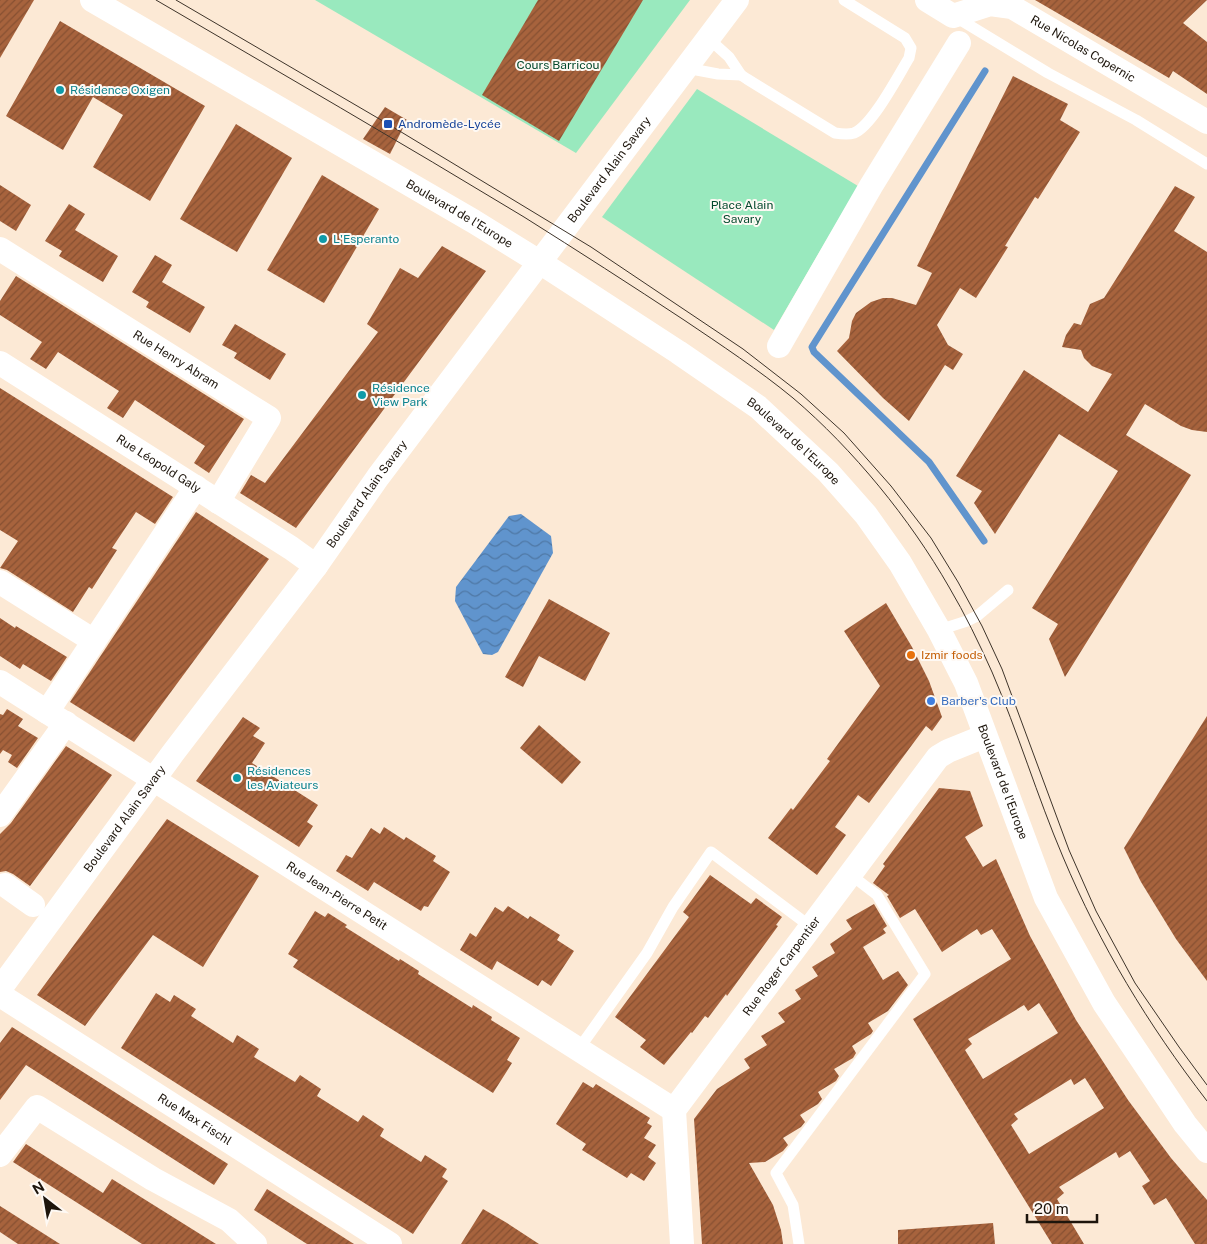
<svg xmlns="http://www.w3.org/2000/svg" width="1207" height="1244" viewBox="0 0 1207 1244" font-family="'Public Sans',sans-serif">
<style>
.green{fill:#99e9be}
.water{fill:url(#water-waves)}
.lines{fill:none;stroke-linecap:round;stroke-linejoin:round}
.stream{stroke:#6094cd;stroke-width:7}
.building{fill:url(#building-hatch);fill-rule:evenodd}
.lane{stroke:#fff;stroke-width:11}
.street{stroke:#fff;stroke-width:24}
.tram{stroke:#3e342a;stroke-width:1}
.culture-dot{fill:#0f9aa8;stroke:#fef9f4;stroke-width:2}
.transit-dot{fill:#1a4fb4;stroke:#fef9f4;stroke-width:2}
.food-dot{fill:#e8710a;stroke:#fef9f4;stroke-width:2}
.shop-dot{fill:#3f7fe0;stroke:#fef9f4;stroke-width:2}
.labels{text-anchor:middle;stroke-width:4;stroke-linejoin:round;paint-order:stroke}
.street-label{font-size:12px;fill:#1d150c;stroke:#fef9f4}
.park-label{font-size:12px;fill:#03492d;stroke:#fef9f4}
.culture-label{font-size:12px;fill:#0d838f;stroke:#fef9f4;text-anchor:start}
.transit-label{font-size:12px;fill:#164399;stroke:#fef9f4;text-anchor:start}
.food-label{font-size:12px;fill:#c56008;stroke:#fef9f4;text-anchor:start}
.shop-label{font-size:12px;fill:#366cbe;stroke:#fef9f4;text-anchor:start}
</style>
<defs>
<pattern id="water-waves" width="16" height="10" patternUnits="userSpaceOnUse" patternTransform="scale(1.25)"><rect width="16" height="10" fill="#6094cd"/><path d="M0 5q4-4 8 0t8 0" fill="none" stroke="#4f78a5"/></pattern>
<pattern id="building-hatch" width="6" height="6" patternUnits="userSpaceOnUse" patternTransform="scale(1.25)"><rect width="6" height="6" fill="#a7633d"/><path d="M-1 1l2-2M0 6l6-6M5 7l2-2" fill="none" stroke="#875032"/></pattern>
</defs>
<rect width="100%" height="100%" fill="#fce9d5"/>
<g class="green">
<path d="M315 0H690L576 153Z"/>
<path d="M697 89 858 186 774 330 602 217Z"/>
</g>
<path class="water" d="M521 514 551 536 553 553 498 652 492 655 483 654 455 601 456 587 509 516Z"/>
<g class="lines">
<path class="stream" d="M984 541 929 462 814 352 812 347 985 71"/>
</g>
<g class="building">
<path d="M0 0H34L0 58Z"/>
<path d="M538 0H643L559 141 482 95Z"/>
<path d="M1035 0H1207L1183 23 1207 42V94L1173 71 1169 78Z"/>
<path d="M60 21 205 106 150 201 93 167 123 115 93 97 63 150 6 116Z"/>
<path d="M1013 76 1068 104 1060 120 1080 132 1038 199 1035 197 1005 246 1008 247 976 298 960 288 937 325 948 345 963 354 953 370 945 365 909 421 883 398 837 351 849 338 852 321 856 313 871 302 883 298H892L916 305 932 273 917 266Z"/>
<path d="M385 107 407 120 390 154 363 139Z"/>
<path d="M236 124 292 158 237 252 180 219Z"/>
<path d="M322 175 379 209 324 303 267 270Z"/>
<path d="M0 185 31 205 16 231 0 221Z"/>
<path d="M1175 186 1195 197 1174 231 1207 252V432L1192 430 1181 426 1145 404 1126 435 1191 475 1065 677 1049 639 1058 624 1032 608 1118 471 1059 434 995 534 974 503 982 491 956 476 1024 370 1088 412 1112 374 1092 366 1084 358 1081 350 1062 347 1066 335 1074 323 1081 325 1090 304 1104 298Z"/>
<path d="M69 204 85 214 75 230 118 256 103 282 59 256 62 251 45 241Z"/>
<path d="M442 246 486 271 296 528 240 493 251 475 265 483 378 332 367 324 400 268 418 278Z"/>
<path d="M155 255 172 265 162 282 205 307 190 333 146 307 149 302 132 292Z"/>
<path d="M16 276 244 419 209 473 194 463 205 446 135 400 123 418 107 408 119 391 58 352 46 369 30 359 42 342 0 315V301Z"/>
<path d="M235 324 286 354 270 380 234 358 237 353 222 345Z"/>
<path d="M0 388 173 497 155 524 136 512 112 548 117 550 92 589 89 587 73 612 7 570 0 568 18 541 0 530Z"/>
<path d="M196 512 269 559 134 742 70 702Z"/>
<path d="M549 599 610 633 585 681 539 656 523 687 505 677Z"/>
<path d="M886 603 912 647 929 681 942 717 932 731 926 726 869 803 858 795 835 827 846 835 817 875 768 838 791 808 793 810 830 761 827 759 880 686 844 631Z"/>
<path d="M0 618 15 628 16 626 67 657 51 681 23 664 20 669 0 656Z"/>
<path d="M7 709 23 719 18 726 38 738 17 768 8 762 12 755 3 750 0 754V714L3 715Z"/>
<path d="M1207 716V981L1176 939 1141 882 1124 848Z"/>
<path d="M243 717 260 728 253 736 265 743 252 763 318 805 307 822 313 826 299 847 196 781Z"/>
<path d="M539 725 581 762 562 784 520 748Z"/>
<path d="M66 746 112 775 30 886 13 874 6 871 0 872V834L11 823Z"/>
<path d="M939 788 970 791 983 826 965 837 983 867 996 859 1030 936 1076 1020 1128 1100 1171 1158 1207 1200V1244H1195L1166 1198 1154 1205 1142 1186 1150 1181 1130 1151 1119 1158 1116 1152 1059 1187 1064 1193 1057 1199 1084 1244H1052L913 1019 1011 959 992 929 981 935 977 929 942 952 915 909 900 918 887 896 889 895 873 883 885 866 883 864ZM1039 1003 1058 1033 983 1079 965 1050 972 1044 968 1039 1024 1005 1028 1011ZM1085 1078 1104 1108 1029 1154 1011 1125 1018 1119 1014 1114 1071 1079 1074 1085Z"/>
<path d="M167 819 259 876 203 967 153 935 85 1026 37 995Z"/>
<path d="M384 827 404 840 406 837 436 856 433 861 450 872 428 907 424 906 421 911 374 882 368 891 336 871 346 855 352 858 371 828 380 834Z"/>
<path d="M710 875 751 904 756 898 782 917 776 925 778 926 727 996 726 994 708 1018 705 1016 692 1033 691 1032 664 1065 640 1047 646 1040 615 1017 689 917 683 912Z"/>
<path d="M874 904 887 926 883 929 886 933 863 947 883 980 898 971 908 985 888 1011 868 1023 873 1031 871 1034 852 1046 856 1053 853 1058 834 1069 839 1076 836 1081 818 1092 822 1099 818 1104 800 1115 805 1122 801 1127 783 1138 788 1145 783 1151 765 1162 749 1163 773 1205 781 1230 783 1244H702L694 1119 717 1089 750 1068 744 1059 767 1045 761 1036 785 1022 778 1013 801 999 795 990 818 976 812 967 835 953 830 944 852 929 846 920Z"/>
<path d="M508 906 528 919 530 916 560 935 557 940 574 951 551 986 542 980 538 986 497 961 492 970 460 950 470 933 476 937 495 907 503 912Z"/>
<path d="M315 911 325 917 328 913 347 925 345 927 399 961 400 959 419 971 418 974 472 1008 473 1005 492 1017 491 1020 520 1038 507 1060 512 1063 493 1093 293 967 298 960 288 954Z"/>
<path d="M156 993 170 1002 174 995 196 1009 191 1016 233 1043 237 1035 259 1049 254 1057 295 1082 300 1075 321 1089 317 1096 358 1122 363 1115 384 1129 380 1136 421 1162 425 1155 447 1169 442 1177 448 1181 413 1234 121 1048Z"/>
<path d="M12 1027 228 1164 214 1185 26 1065 0 1100V1043Z"/>
<path d="M583 1082 593 1088 596 1084 650 1118 647 1123 652 1126 644 1138 656 1145 648 1157 656 1163 644 1181 631 1173 627 1178 582 1150 586 1144 556 1124Z"/>
<path d="M26 1144 103 1193 112 1179 216 1244H142L13 1162Z"/>
<path d="M267 1189 354 1244H307L254 1210Z"/>
<path d="M0 1206 60 1244H18L0 1232Z"/>
<path d="M483 1209 507 1223 539 1244H461Z"/>
<path d="M993 1223 995 1244H898V1230Z"/>
</g>
<g class="lines">
<g class="lane">
<path d="M954 16 1048 73 1136 120 1207 164"/>
<path d="M708 38 729 57 741 75 747 79 835 133C841 134 848 135 854 133 872 126 898 76 909 58L911 48 905 38 844 0"/>
<path d="M686 68 718 74 741 75"/>
<path d="M939 630 967 621 977 616 1008 590"/>
<path d="M578 1050 647 953 673 907 711 852 811 927"/>
<path d="M799 1244 793 1205 776 1173 925 974 877 895 851 875"/>
</g>
<g class="street">
<path id="s1" d="M92 0 473 221 541 263 678 352 758 407 828 472 866 515 900 563 939 630 966 683 1046 898 1104 1003 1185 1124 1207 1151"/>
<path id="s2" d="M927 0 953 16 990 4 1012 7 1207 122"/>
<path id="s3" d="M0 249 269 418 218 502"/>
<path d="M779 346 871 186 959 43"/>
<path id="s4" d="M0 363 291 548 316 566"/>
<path d="M0 582 94 641"/>
<path id="s5" d="M0 682 674 1110"/>
<path d="M47 712 196 487"/>
<path d="M0 815 66 723"/>
<path d="M5 885 33 905"/>
<path id="s6" d="M0 989 173 753 316 566 378 477 737 0"/>
<path id="s7" d="M0 995 390 1244"/>
<path d="M0 1155 37 1107 153 1179 229 1220 255 1244"/>
<path id="s8" d="M682 1244 674 1110 938 757 948 751 985 736"/>
</g>
<g class="tram">
<path d="M156 0C279 72 402 143 524 217 578 251 631 285 684 320 721 345 759 370 793 398 853 449 910 519 949 587 965 614 979 643 992 672 1018 732 1037 796 1063 857 1101 947 1147 1023 1207 1101"/>
<path d="M176 0 388 124 591 247 743 349 801 394 844 433 891 486 931 538 958 582 982 626 1002 669 1069 850 1096 911 1135 983 1179 1047 1207 1085"/>
</g>
</g>
<g class="culture-dot">
<circle cx="60" cy="90" r="5"/>
<circle cx="323" cy="239" r="5"/>
<circle cx="362" cy="395" r="5"/>
<circle cx="237" cy="778" r="5"/>
</g>
<rect class="transit-dot" x="383" y="119" width="10" height="10" rx="2.5"/>
<circle class="food-dot" cx="911" cy="655" r="5"/>
<circle class="shop-dot" cx="931" cy="701" r="5"/>
<g class="labels">
<g class="street-label">
<text dy="4" stroke="none"><textPath href="#s2" startOffset="174">Rue Nicolas Copernic</textPath></text>
<text dy="4" stroke="none"><textPath href="#s6" startOffset="1021">Boulevard Alain Savary</textPath></text>
<text dy="4" stroke="none"><textPath href="#s1" startOffset="425">Boulevard de l'Europe</textPath></text>
<text dy="4" stroke="none"><textPath href="#s3" startOffset="208">Rue Henry Abram</textPath></text>
<text dy="4" stroke="none"><textPath href="#s1" startOffset="830">Boulevard de l'Europe</textPath></text>
<text dy="4" stroke="none"><textPath href="#s4" startOffset="188">Rue Léopold Galy</textPath></text>
<text dy="4" stroke="none"><textPath href="#s6" startOffset="616">Boulevard Alain Savary</textPath></text>
<text dy="4" stroke="none"><textPath href="#s1" startOffset="1235">Boulevard de l'Europe</textPath></text>
<text dy="4" stroke="none"><textPath href="#s6" startOffset="211">Boulevard Alain Savary</textPath></text>
<text dy="4" stroke="none"><textPath href="#s5" startOffset="399">Rue Jean-Pierre Petit</textPath></text>
<text dy="4" stroke="none"><textPath href="#s8" startOffset="314">Rue Roger Carpentier</textPath></text>
<text dy="4" stroke="none"><textPath href="#s7" startOffset="231">Rue Max Fischl</textPath></text>
</g>
<g class="park-label">
<text x="558" y="69">Cours Barricou</text>
<text x="742" y="209">Place Alain<tspan x="742" dy="14">Savary</tspan></text>
</g>
<g class="culture-label">
<text x="70" y="94">Résidence Oxigen</text>
<text x="333" y="243">L'Esperanto</text>
<text x="372" y="392">Résidence<tspan x="372" dy="14">View Park</tspan></text>
<text x="247" y="775">Résidences<tspan x="247" dy="14">les Aviateurs</tspan></text>
</g>
<g class="transit-label">
<text x="398" y="128">Andromède-Lycée</text>
</g>
<g class="food-label">
<text x="921" y="659">Izmir foods</text>
</g>
<g class="shop-label">
<text x="941" y="705">Barber's Club</text>
</g>
</g>
<g transform="translate(45 1199) rotate(329)" stroke="#fef9f4" stroke-width="4" paint-order="stroke">
<path d="M0-4L9 19L0 12L-9 19Z" fill="#1d150c"/>
<text y="-8" font-size="14" font-weight="bold" text-anchor="middle" fill="#1d150c">N</text>
</g>
<path d="M1027 1214v8h70v-8" fill="none" stroke="#1d150c" stroke-width="2.5"/>
<text x="1034" y="1214" font-size="15" fill="#1d150c" stroke="#fef9f4" stroke-width="4" paint-order="stroke">20 m</text>
</svg>
